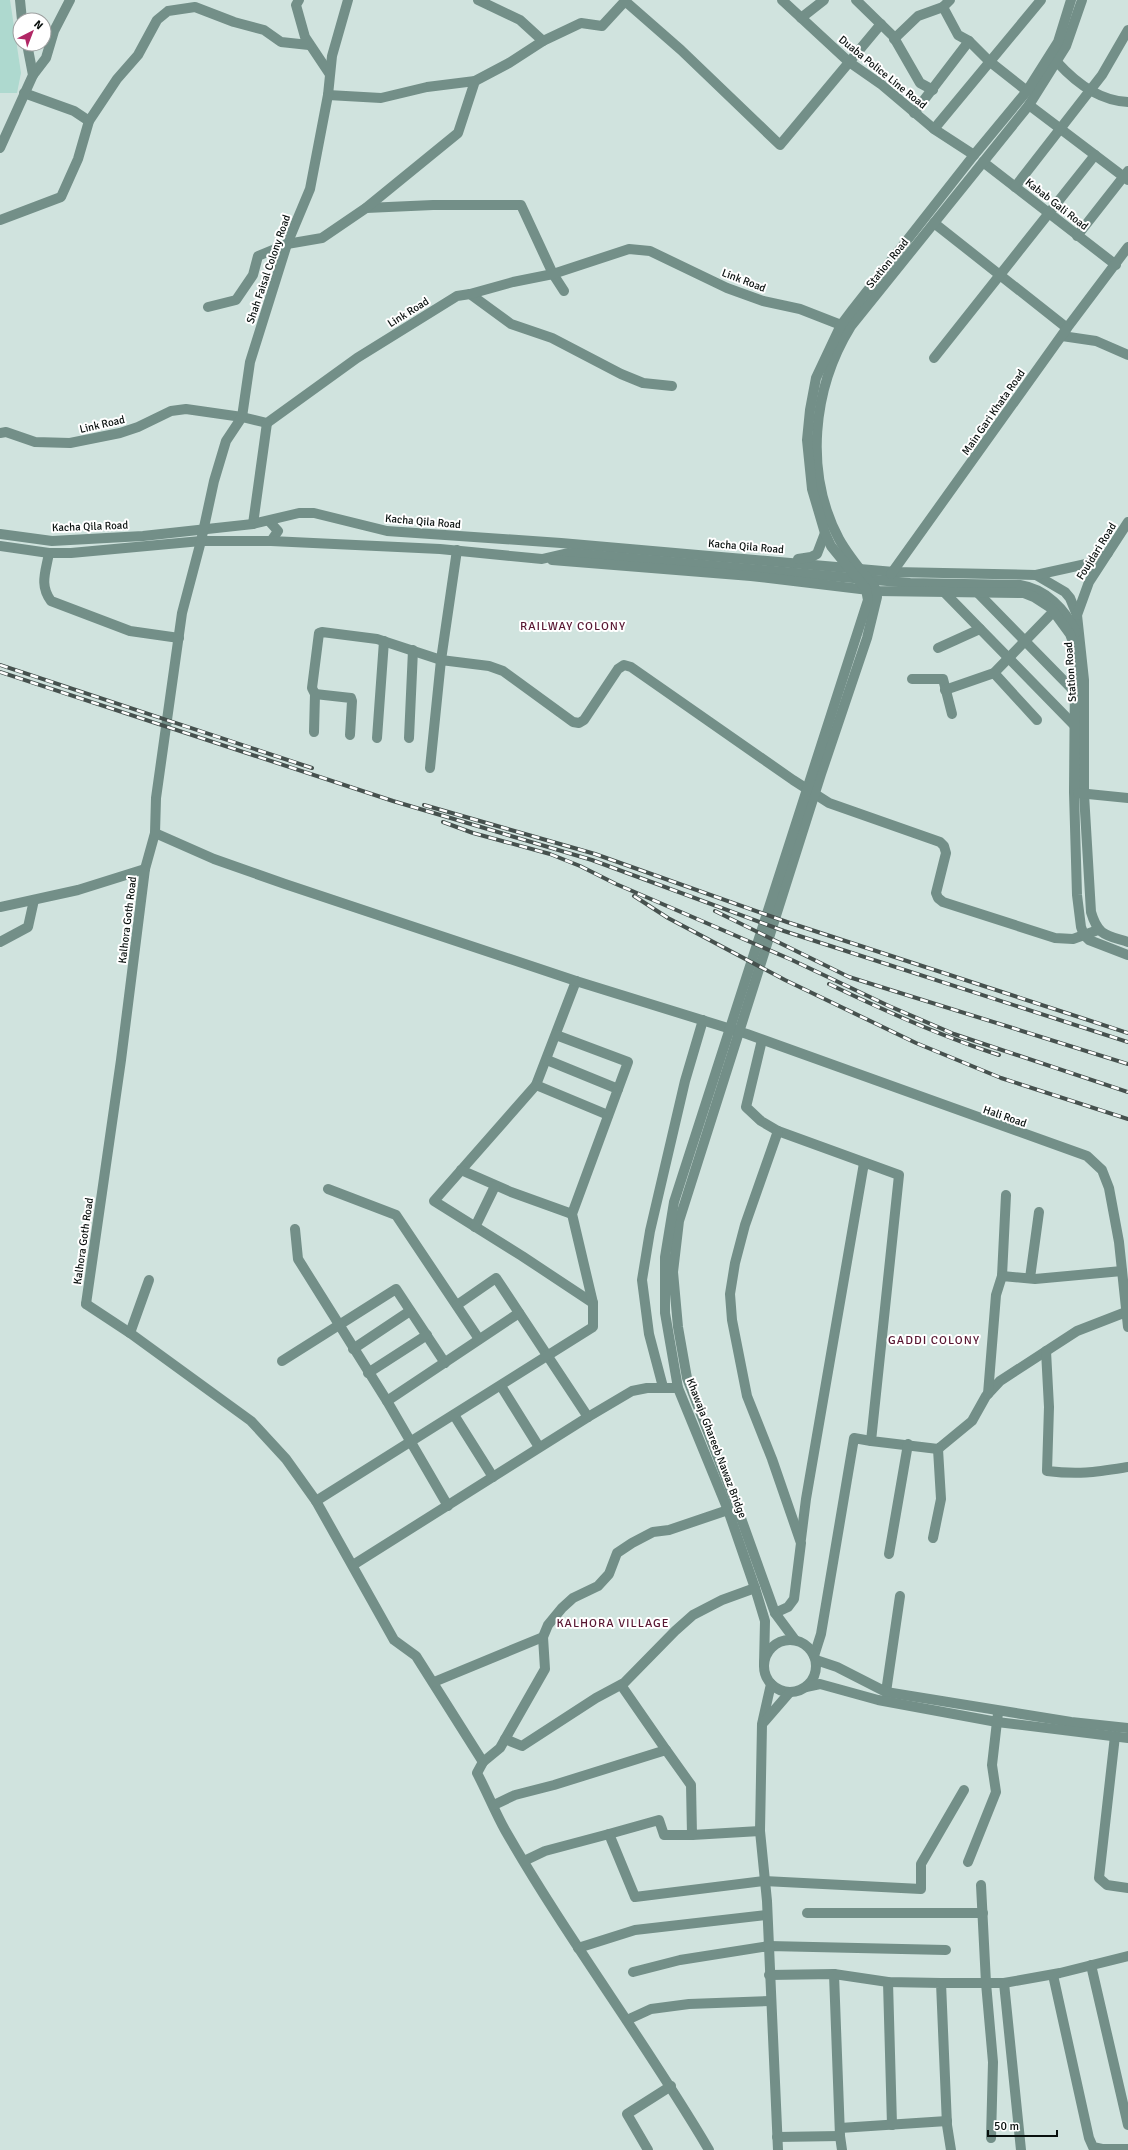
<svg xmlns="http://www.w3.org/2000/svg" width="1128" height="2150" viewBox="0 0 1128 2150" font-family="Signika,sans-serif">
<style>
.green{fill:#aed9cf}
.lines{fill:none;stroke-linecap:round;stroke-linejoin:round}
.minor{stroke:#738f88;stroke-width:10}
.tertiary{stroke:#738f88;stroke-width:10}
.rail-casing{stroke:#46514e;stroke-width:4}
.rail{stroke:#fff;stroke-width:2.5;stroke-dasharray:8;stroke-linecap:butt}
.labels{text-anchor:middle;stroke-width:4;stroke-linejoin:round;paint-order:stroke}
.street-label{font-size:11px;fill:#09100e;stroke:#fff}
.neighbourhood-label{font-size:12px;letter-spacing:1px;fill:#581732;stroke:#fff}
</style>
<rect width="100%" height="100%" fill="#d0e3de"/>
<path class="green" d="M0 0H10L21 73 17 93H0Z"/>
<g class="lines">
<g class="minor">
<path d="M20 0 22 20"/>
<path d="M299 0 296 5 305 37 329 73"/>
<path d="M478 0 520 20 543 41 581 23 602 26 625 1 681 50 780 145 881 24"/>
<path d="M782 0 849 62 882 85 934 129 974 155"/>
<path d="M856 0 893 36 920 83 933 90"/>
<path d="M950 0 943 7 958 35 969 41 989 61 1027 91"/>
<path d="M801 18 824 0"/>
<path d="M894 39 918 16 943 7"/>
<path d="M1057 62C1076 83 1100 101 1128 102"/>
<path d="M33 75 46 58 54 31 70 0"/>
<path d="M24 93 74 111 89 121"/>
<path d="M328 95 381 98 427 87 475 81 509 63 543 41"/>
<path d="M1029 105 1128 180"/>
<path d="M914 113 969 41"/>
<path d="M934 129 1041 0"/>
<path d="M0 148 33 75 27 44"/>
<path d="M983 162 1116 265"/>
<path d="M1015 187 1102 75 1128 30"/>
<path d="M366 208 433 205H521L553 274 564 291"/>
<path d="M0 220 61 197 78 159 89 121 117 79 138 55 157 20 168 11 195 7 234 22 264 30 281 42 309 45"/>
<path d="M934 223 1067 328"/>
<path d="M1077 236 1128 171"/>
<path d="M470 294 511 324 552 338 621 374 643 383 672 386"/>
<path d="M208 307 236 300 253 275 258 256 287 244 322 238 366 208 458 133 475 81"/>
<path d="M1062 336 1096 341 1128 355"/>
<path d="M934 358 1095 155"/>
<path d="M0 433 6 432 35 442 70 443 120 433 138 427 171 411 186 409 242 417 267 423 357 358 457 296 470 294 513 282 553 274 629 249 650 251 727 288 763 301 800 309 841 325"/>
<path d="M253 524 267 423"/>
<path d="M49 553C46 571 39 585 51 601L130 631 179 638"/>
<path d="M944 592 1075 726"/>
<path d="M977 592 1075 692"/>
<path d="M938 648 980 629"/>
<path d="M994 673 1037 720"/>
<path d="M912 679H943L952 714"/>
<path d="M945 690 994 673 1054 611"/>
<path d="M315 694 351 698 352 701 350 735"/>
<path d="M314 732 315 694 312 688 319 633 322 632 377 639 441 660 457 550"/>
<path d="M377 738 384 641"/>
<path d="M409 738 413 650"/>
<path d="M430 768 441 660 489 666 503 671 573 722 579 723 584 720 618 669 624 665 631 667 793 780 829 803 940 842 944 846 946 853 936 893 938 898 943 902 1055 938 1073 939 1098 930"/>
<path d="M0 942 28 927 34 900"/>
<path d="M576 981 536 1085 434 1201 522 1256 593 1303"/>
<path d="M762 1040 746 1107 761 1121 778 1131 899 1175 871 1441 938 1449 972 1421 986 1396 1000 1381 1077 1331 1126 1312"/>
<path d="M547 1060 618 1089"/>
<path d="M536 1085 608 1115"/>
<path d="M461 1170 511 1192 572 1214"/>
<path d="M328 1189 396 1215 479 1339"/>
<path d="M475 1227 495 1186"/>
<path d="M295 1229 298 1259 387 1401 448 1506"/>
<path d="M1002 1276 1006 1195"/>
<path d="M1030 1278 1039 1212"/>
<path d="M86 1304 130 1333 251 1421 286 1459 316 1501 394 1640 416 1656 483 1762 500 1748 545 1669 543 1637 548 1625 562 1608 573 1598 598 1586 609 1574 617 1553 632 1543 653 1532 669 1530 728 1510"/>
<path d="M457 1305 496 1278 588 1417"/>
<path d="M130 1333 149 1280"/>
<path d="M353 1349 410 1311"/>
<path d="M1046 1351 1049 1407 1047 1471C1080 1475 1096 1472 1128 1467"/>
<path d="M282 1361 396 1289 445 1363"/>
<path d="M368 1373 427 1335"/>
<path d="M501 1386 539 1447"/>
<path d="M663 1387 649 1334 642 1280 650 1231 685 1081 703 1020"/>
<path d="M988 1394 996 1295 1002 1276 1035 1279 1122 1271"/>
<path d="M387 1401 519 1313"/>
<path d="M454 1415 493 1477"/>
<path d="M316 1501 593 1327V1303L572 1214 628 1062 556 1035"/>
<path d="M933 1538 941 1499 938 1449"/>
<path d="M801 1539 806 1499 864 1163"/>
<path d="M889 1554 908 1444"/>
<path d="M353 1565 588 1417 632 1391 647 1388H678"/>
<path d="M775 1613 788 1607 794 1599 801 1543 772 1459 747 1396 732 1320 730 1294 735 1263 745 1225 778 1131"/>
<path d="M814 1656 821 1634 854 1438 871 1441"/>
<path d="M434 1682 543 1637"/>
<path d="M621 1685 666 1750"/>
<path d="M886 1692 900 1596"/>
<path d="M1115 1736 1099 1878 1107 1885 1128 1888"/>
<path d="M505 1739 522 1746 596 1698 624 1683 675 1631 693 1615 722 1600 755 1588"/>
<path d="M483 1762 477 1773C487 1792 495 1812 505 1830 568 1940 645 2041 709 2150"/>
<path d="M494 1805 515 1795 554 1785 666 1750 691 1785 692 1835 760 1831"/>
<path d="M609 1834 659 1820 664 1835H692"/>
<path d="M524 1861 545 1851 609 1834 635 1897 764 1881 921 1889V1864L964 1790"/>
<path d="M968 1862 996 1792 992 1765 998 1713"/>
<path d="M981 1885 986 1983 993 2062 991 2138"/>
<path d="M807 1913H983"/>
<path d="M578 1948 635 1930 767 1915"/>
<path d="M1091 1965 1128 2125"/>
<path d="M633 1972 680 1960 769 1946 946 1950"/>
<path d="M834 1974 840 2136 842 2150"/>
<path d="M769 1975 834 1974 888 1982 941 1983 947 2125 951 2150"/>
<path d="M1053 1975 1089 2138 1093 2147 1102 2149H1128"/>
<path d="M888 1982 892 2125"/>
<path d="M941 1983H1004L1060 1973 1128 1956"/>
<path d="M1004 1983 1021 2150"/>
<path d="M627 2020 651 2009 689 2004 770 2001"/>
<path d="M840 2128 947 2121"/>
<path d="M777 2137 840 2136"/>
<path d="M648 2150 627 2114 671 2086"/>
</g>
<g class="tertiary">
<path d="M269 521 278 531 271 541"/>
<path d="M0 534 52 541 143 536 253 524 299 513H314L387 531 561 543 894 572 1036 575 1065 592 1070 598 1077 615 1084 680V794L1091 912C1098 936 1106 935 1128 942"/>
<path d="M0 546 49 553H71L201 541H271L440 549 542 559 568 553 580 554 910 583 1020 585C1046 589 1065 609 1076 632"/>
<path d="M798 559 811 557 817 554 825 533"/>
<path d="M552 560 751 576 877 591 1024 593 1034 597 1051 608 1070 634 1073 642 1075 672 1074 792 1077 895 1081 927 1084 935 1089 940 1128 955"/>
<path d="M891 574 1067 328 1128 247"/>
<path d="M1036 575 1086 564 1108 553"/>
<path d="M1077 615 1089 582 1128 522"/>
<path d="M1078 793 1128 798"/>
<path d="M155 833 214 859 285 884 576 981 747 1034 1087 1156 1102 1170 1109 1188 1119 1242 1128 1327"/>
<path d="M0 907 78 890 145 869"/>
<path d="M86 1304 121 1060 145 869 155 833 156 798 182 613 201 541 214 481 226 441 242 417 250 362 287 244 310 189 328 95 332 56 348 0"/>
<circle cx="790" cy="1666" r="26"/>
<path d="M795 1640 775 1613 737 1507 687 1378 678 1327 673 1272 679 1221 821 774 867 638 877 597 875 588C863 573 849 557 839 539 804 473 812 389 851 326L1029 105 1066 46 1082 0"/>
<path d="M816 1660 837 1667 886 1692 1071 1722 1128 1728"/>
<path d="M764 1665 765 1621 755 1588 728 1510 678 1388 665 1313V1257L674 1202 868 600 866 589 831 546 825 533 812 489 807 440 810 410 816 378 841 325 853 309 974 155 1027 91 1058 42 1071 0"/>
<path d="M771 1684 762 1724 760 1831 767 1901 778 2150"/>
<path d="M806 1687 820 1684 878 1700 997 1722 1128 1738"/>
<path d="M764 1722 790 1692"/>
</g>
<defs>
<g id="rail">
<path d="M0 665 312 768"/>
<path d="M0 672 393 801 592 860 784 931 1128 1042"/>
<path d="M424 805 595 854 787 922 1128 1033"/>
<path d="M443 822 473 833 550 854 580 866 616 884 792 960 889 1006 954 1034 1128 1092"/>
<path d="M634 896 668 918 785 980 916 1043 1001 1078 1128 1119"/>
<path d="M715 911 849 977 1128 1064"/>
<path d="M829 984C885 1011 940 1036 999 1055"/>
</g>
</defs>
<use href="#rail" class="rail-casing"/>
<use href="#rail" class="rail"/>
</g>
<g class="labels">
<g class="street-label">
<text transform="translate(883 72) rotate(39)" y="4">Duaba Police Line Road</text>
<text transform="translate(1057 204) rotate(38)" y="4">Kabab Gali Road</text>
<text transform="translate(887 263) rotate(-51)" y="4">Station Road</text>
<text transform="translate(268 269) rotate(-71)" y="4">Shah Faisal Colony Road</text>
<text transform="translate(744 280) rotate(21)" y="4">Link Road</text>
<text transform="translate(408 312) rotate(-32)" y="4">Link Road</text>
<text transform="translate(993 412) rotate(-55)" y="4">Main Gari Khata Road</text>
<text transform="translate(102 424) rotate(-13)" y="4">Link Road</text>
<text transform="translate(423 521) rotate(5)" y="4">Kacha Qila Road</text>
<text transform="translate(90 526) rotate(-2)" y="4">Kacha Qila Road</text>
<text transform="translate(746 546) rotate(5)" y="4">Kacha Qila Road</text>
<text transform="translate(1096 551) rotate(-58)" y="4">Foujdari Road</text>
<text transform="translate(1070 672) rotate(-94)" y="4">Station Road</text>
<text transform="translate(127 920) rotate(-83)" y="4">Kalhora Goth Road</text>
<text transform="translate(1005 1116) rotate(19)" y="4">Hali Road</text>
<text transform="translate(83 1241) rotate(-82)" y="4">Kalhora Goth Road</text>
<text transform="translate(717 1448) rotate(69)" y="4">Khawaja Ghareeb Nawaz Bridge</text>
</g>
<g class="neighbourhood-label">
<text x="573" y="630">RAILWAY COLONY</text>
<text x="934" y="1344">GADDI COLONY</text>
<text x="613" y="1627">KALHORA VILLAGE</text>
</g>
</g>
<g transform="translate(32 32) rotate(42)"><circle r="19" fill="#ffffff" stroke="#9d9f9f"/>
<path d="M0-3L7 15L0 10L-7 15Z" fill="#b12765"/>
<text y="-6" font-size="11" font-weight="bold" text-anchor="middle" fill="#09100e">N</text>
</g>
<path d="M988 2130v6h69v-6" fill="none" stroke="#09100e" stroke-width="2"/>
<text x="994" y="2130" font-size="12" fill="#09100e" stroke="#ffffff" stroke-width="3" paint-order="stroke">50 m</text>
</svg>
